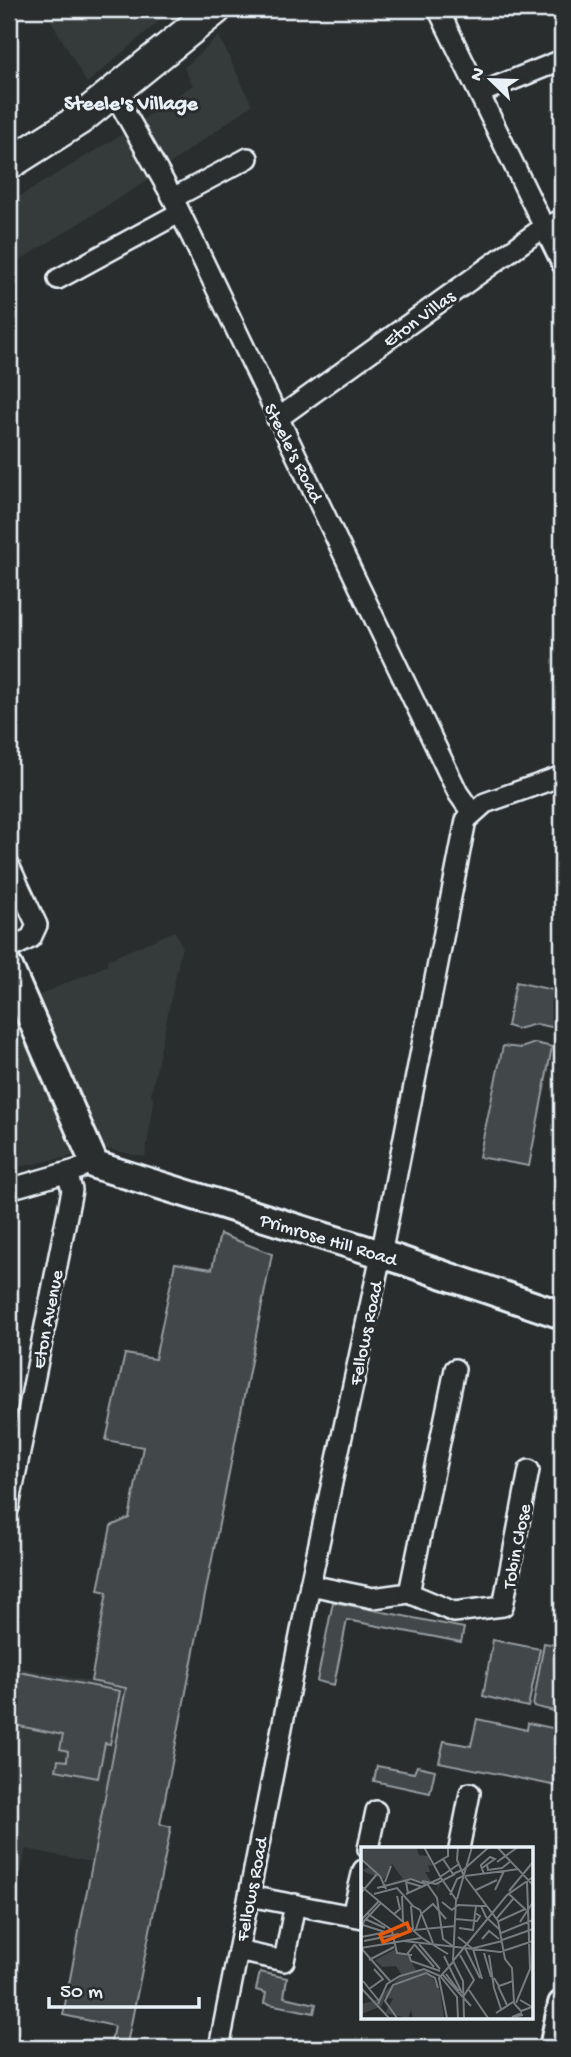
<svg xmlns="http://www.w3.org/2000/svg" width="571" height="2057" viewBox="0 0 571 2057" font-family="'Gochi Hand',sans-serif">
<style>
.built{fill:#363a3b}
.green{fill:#424648;stroke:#959ca0;stroke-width:2}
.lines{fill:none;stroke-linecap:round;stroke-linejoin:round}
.street-casing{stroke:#e8f1f8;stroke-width:24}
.secondary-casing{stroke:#e8f1f8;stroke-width:32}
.primary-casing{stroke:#e8f1f8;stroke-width:35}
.street{stroke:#2a2d2e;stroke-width:19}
.secondary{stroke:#2a2d2e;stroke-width:26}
.primary{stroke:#2a2d2e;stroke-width:30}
.labels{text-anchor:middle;stroke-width:6;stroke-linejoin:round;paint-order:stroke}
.street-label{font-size:19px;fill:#e8f1f8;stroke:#2a2d2e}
.neighbourhood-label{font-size:21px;font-weight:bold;fill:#e8f1f8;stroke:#2a2d2e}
.inset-road{fill:none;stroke:#767b7f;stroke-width:2}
.view{fill:#e8590c;fill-opacity:0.15;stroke:#e8590c;stroke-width:3.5}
.inset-edge{fill:none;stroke:#e8f1f8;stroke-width:3.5}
</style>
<rect width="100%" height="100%" fill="#2a2d2e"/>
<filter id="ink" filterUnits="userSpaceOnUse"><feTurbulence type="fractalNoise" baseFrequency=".0143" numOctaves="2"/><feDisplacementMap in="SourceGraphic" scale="14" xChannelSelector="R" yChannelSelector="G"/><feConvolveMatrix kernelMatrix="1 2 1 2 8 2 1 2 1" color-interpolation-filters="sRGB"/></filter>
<g filter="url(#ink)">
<g class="built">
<path d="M62 9H173L87 83 50 19 63 11Z"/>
<path d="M219 36 252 105 140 185 9 267V203L116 138 193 85 184 68Z"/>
<path d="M175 931 182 946 151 1094 154 1102 145 1157 106 1149 9 1169V1001L12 1007 108 965 107 960Z"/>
<path d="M9 1666 126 1688 92 1862 26 1849 18 1886 12 1891 9 1890Z"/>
</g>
<g class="green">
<path d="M516 982 562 992V1029L536 1024 517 1029 507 1026Z"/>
<path d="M535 1043 552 1047 529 1166 479 1157 503 1046 521 1048Z"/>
<path d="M220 1234 272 1254 160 1824 171 1827 130 2029 126 2048H110L114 2026 63 2015 126 1688 91 1681 107 1592 98 1590 111 1526 129 1518 143 1447 106 1440 125 1354 155 1359 175 1263 212 1269Z"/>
<path d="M333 1602 464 1628 461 1642 347 1620 334 1685 317 1681Z"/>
<path d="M493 1640 540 1649 528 1707 483 1696Z"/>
<path d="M544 1643 562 1646V1713L533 1706Z"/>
<path d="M19 1672 120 1691 110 1744 105 1743 98 1778 56 1770 58 1760 67 1761 68 1751 60 1749 63 1735 9 1724Z"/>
<path d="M477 1719 527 1730 528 1723 562 1730V1787L439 1762 444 1741 471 1746Z"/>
<path d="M377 1766 414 1773 417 1766 435 1770 430 1793 374 1781Z"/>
<path d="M260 1972 287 1978 284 1997 316 2004 314 2013 264 2003 266 1993 256 1990Z"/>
</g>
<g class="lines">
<defs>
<g id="street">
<path d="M438 9 562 264"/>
<path d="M114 93 173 198 458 793 472 813"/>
<path d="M480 93 562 60"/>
<path d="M173 198 248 158"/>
<path d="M58 279 179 213"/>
<path d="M277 419 544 227 562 220"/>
<path d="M9 865 37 925 31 938 9 949"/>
<path d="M9 1189 79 1169"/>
<path d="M9 1507 72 1190 67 1173"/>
<path d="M310 1585 373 1598 409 1593 455 1369"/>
<path d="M409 1593 454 1612 503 1606 529 1470"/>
<path d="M368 1849 376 1811"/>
<path d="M459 1849 470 1793"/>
<path d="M249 1896 363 1918"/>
<path d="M352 1915 363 1870"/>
<path d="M238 1951 284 1961 295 1904"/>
<path d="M219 2048 310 1585 381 1255 466 820 485 803 562 776"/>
</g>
<g id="secondary">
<path d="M9 967 95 1165 400 1260 562 1315"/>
<path d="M553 2048 562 2004"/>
</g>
<path id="primary" d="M9 164 80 119 216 9"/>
</defs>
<use href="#street" class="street-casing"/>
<use href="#secondary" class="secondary-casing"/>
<use href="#primary" class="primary-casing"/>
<use href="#street" class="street"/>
<use href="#secondary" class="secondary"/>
<use href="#primary" class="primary"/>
</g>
</g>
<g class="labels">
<g class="street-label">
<text transform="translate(418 317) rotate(-36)" y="7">Eton Villas</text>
<text transform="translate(295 452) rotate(63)" y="7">Steele's Road</text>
<text transform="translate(329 1238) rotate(17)" y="7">Primrose Hill Road</text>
<text transform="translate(46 1319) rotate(-79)" y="7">Eton Avenue</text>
<text transform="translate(364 1333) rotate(-78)" y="7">Fellows Road</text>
<text transform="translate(515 1546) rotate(-79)" y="7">Tobin Close</text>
<text transform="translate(250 1889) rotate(-79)" y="7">Fellows Road</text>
</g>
<g class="neighbourhood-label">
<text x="131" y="109">Steele's Village</text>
</g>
</g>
<g transform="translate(361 1847)">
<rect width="172" height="172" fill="#2a2d2e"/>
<path d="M0 0H55L58 8 67 9 71 19 67 18 69 25H64L71 36H79L76 45 77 36 72 37 50 32 29 35 42 32 31 17 23 32 6 26 1 23 9 20 0 12ZM33 103 47 109 55 123 67 124 79 143 83 171H52L50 163 47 171 24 166 32 152 24 150 25 146 21 159 0 167V157L16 153 41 128 35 119 21 120 14 113Z" fill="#424648"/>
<path class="inset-road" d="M63 0 80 31M97 0 96 13 103 29M136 0 172 38M0 12 19 29 25 42M82 12 92 27 101 23M136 15 157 0M72 18 87 9V0M126 18 127 23 141 21 150 14M121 21 134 12 129 10 120 18V19L123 27M101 24 128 0M104 29 158 22M79 30 98 17M104 30 137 74 144 112 151 121 153 155M61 34 75 37 94 27M24 35 30 19 27 27M0 39 61 91 87 107M16 41 50 32 67 38 76 51 82 92 93 100M115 43 136 33M134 43 143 24M148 44 172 15M0 46 16 27M47 46 45 35 62 40M13 47 36 41 52 59M45 47 80 31 96 54M148 47 165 63M89 48 96 32 102 29M41 49 42 75M96 52 111 0M81 55 91 63 97 58 120 59M50 58 59 63 72 96M50 59 52 82M126 59H120L125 70 139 83M7 67 31 83M33 67 39 62 36 49M136 71 153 51M4 72 24 81M95 72 116 74 119 69 114 66M0 73 18 54M138 74 164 62M159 75 172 55M2 78 24 85M98 81 112 83 115 59M55 82 60 67 72 57 85 72M53 83 94 79M0 84 3 74 20 56M31 84 36 106 51 108M140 86 172 73M0 90 31 84M97 90 112 102 121 132M121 92 128 84 138 92M141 93 172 82M3 94 38 87M43 94 139 105 172 94M54 97 47 106 50 114 79 124M58 97 79 122M54 98 73 120M103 99 119 131M0 101 60 91M0 101 29 134M109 102 141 94M123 106 130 130M99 108 113 133 102 150M128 108 133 141M83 109 101 146M8 113 33 100M92 113 95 53M81 127 110 159M85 127 98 144M80 130 96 150 97 171M133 131 138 139 152 134M2 134 18 154M137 139 146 158M0 141 28 171M133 141 140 162M8 142 22 132 13 122M108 143 127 171M155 156 169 122 166 34M17 157 26 137 39 129 63 122 79 129M135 166 152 155 160 164 171 160 159 153M161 166 151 170 162 168M36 171 24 154 32 138 65 126 74 131 77 141M86 171 78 131 92 115M103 171 102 134 92 114 146 48 172 30"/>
<path class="view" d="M46 76 49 84 22 95 19 88Z"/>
<rect width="172" height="172" class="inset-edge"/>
</g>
<rect width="571" height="2057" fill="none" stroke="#2a2d2e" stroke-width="35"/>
<rect x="18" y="18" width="536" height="2022" fill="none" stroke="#e8f1f8" stroke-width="2.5" filter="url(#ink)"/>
<g transform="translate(491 80) rotate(293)" stroke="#2a2d2e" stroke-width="5" paint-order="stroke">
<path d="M0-5L12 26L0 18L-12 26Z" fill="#e8f1f8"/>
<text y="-10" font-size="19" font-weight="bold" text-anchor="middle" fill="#e8f1f8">N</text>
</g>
<path d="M49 1997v10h150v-10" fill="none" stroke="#e8f1f8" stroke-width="3.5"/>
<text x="60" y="1997" font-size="21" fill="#e8f1f8" stroke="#2a2d2e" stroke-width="5" paint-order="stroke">50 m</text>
</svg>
